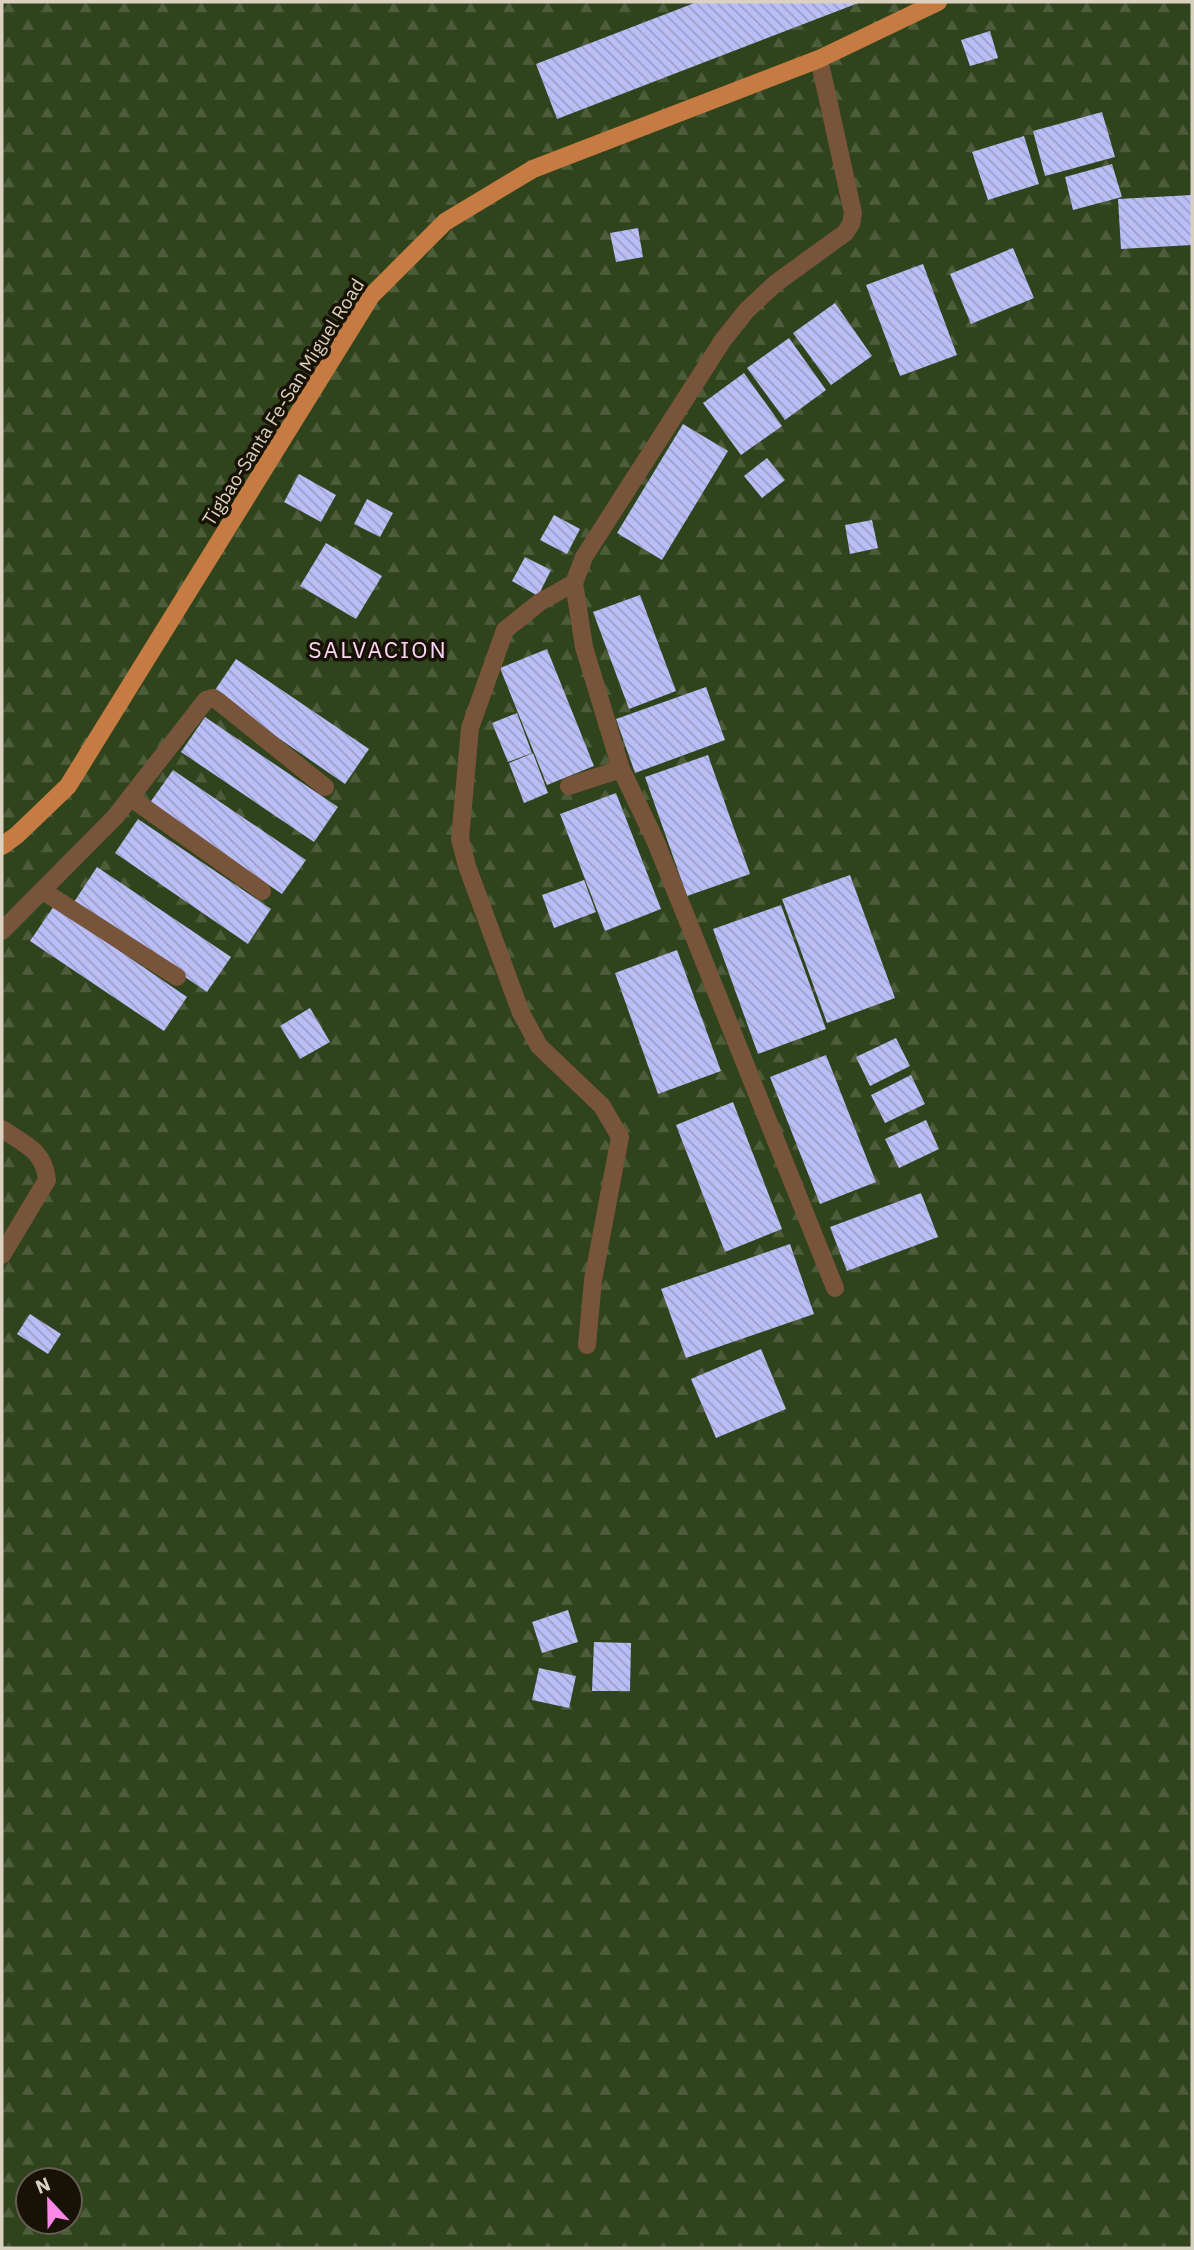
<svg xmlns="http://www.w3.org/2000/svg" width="1194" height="2250" viewBox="0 0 1194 2250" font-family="'IBM Plex Sans',sans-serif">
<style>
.forest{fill:url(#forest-firs);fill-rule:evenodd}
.building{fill:url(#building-back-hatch)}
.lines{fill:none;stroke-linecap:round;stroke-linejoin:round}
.minor{stroke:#78543a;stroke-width:18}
.major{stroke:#c67b42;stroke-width:18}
.labels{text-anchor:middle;stroke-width:7;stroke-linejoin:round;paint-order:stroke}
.street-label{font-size:19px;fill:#dbd1c0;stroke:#181105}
.quarter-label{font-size:23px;letter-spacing:2px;fill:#fed6f5;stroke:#181105}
</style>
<defs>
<pattern id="forest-firs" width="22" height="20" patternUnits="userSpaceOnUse" patternTransform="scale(1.75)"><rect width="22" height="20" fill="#2f431c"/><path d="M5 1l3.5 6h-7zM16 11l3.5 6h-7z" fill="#4d5d3b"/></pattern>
<pattern id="building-back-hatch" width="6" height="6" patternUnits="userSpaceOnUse" patternTransform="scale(1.75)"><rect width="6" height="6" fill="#babef6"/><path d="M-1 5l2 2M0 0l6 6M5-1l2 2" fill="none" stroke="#9c9ec7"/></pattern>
</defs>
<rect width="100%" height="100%" fill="#362608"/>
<path class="forest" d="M2 2H1192V2248H2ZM28 2180H70V2222H28Z"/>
<g class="building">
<path d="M697 2H861L557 119 536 64Z"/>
<path d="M990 31 998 58 970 66 961 40Z"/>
<path d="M1102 112 1115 157 1045 176 1033 131Z"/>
<path d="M1024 136 1039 184 988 200 972 152Z"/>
<path d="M1112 164 1122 197 1073 210 1065 177Z"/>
<path d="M1192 195V245L1121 249 1118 199Z"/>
<path d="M638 228 643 257 616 262 610 233Z"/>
<path d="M1013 248 1034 298 971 324 950 274Z"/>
<path d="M923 264 957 355 900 376 866 285Z"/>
<path d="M835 303 872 356 831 385 793 333Z"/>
<path d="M789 338 826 390 785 420 747 368Z"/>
<path d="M744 373 782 426 741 455 703 403Z"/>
<path d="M683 424 728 451 662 560 617 533Z"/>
<path d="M767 458 785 480 762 498 744 476Z"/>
<path d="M299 474 336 495 321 522 284 502Z"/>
<path d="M367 499 393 513 380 537 354 524Z"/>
<path d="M554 515 580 529 567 554 540 540Z"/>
<path d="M872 520 878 548 850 554 845 525Z"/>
<path d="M326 543 382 576 356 619 300 586Z"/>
<path d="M525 557 551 570 538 596 512 581Z"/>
<path d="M640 595 676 691 629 709 593 612Z"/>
<path d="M547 649 594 766 547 785 500 668Z"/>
<path d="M236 659 369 749 345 784 213 693Z"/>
<path d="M706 687 725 740 635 773 616 719Z"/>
<path d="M517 713 532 753 508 762 492 723Z"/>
<path d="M205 717 338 807 314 842 181 752Z"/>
<path d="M533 753 548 793 524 803 509 763Z"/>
<path d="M708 755 750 874 687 896 645 777Z"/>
<path d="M173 770 306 860 282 894 149 804Z"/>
<path d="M616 793 661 909 605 931 560 814Z"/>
<path d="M138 819 271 909 248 944 115 853Z"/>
<path d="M97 867 231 957 207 992 74 902Z"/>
<path d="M850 875 895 998 827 1023 782 899Z"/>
<path d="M584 880 596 912 554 928 542 895Z"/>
<path d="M781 905 826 1029 758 1054 713 929Z"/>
<path d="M54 906 187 997 164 1031 30 941Z"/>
<path d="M677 950 721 1071 658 1094 615 973Z"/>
<path d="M310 1008 330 1042 300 1059 280 1026Z"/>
<path d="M896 1038 910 1066 870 1086 856 1057Z"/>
<path d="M826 1055 876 1182 820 1204 770 1077Z"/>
<path d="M911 1075 925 1104 885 1123 871 1095Z"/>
<path d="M733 1102 782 1229 725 1252 676 1125Z"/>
<path d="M926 1120 939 1149 899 1168 885 1139Z"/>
<path d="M921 1193 938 1237 847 1271 830 1227Z"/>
<path d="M790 1244 814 1314 686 1358 661 1289Z"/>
<path d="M30 1314 61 1334 48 1354 17 1334Z"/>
<path d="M761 1349 786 1409 716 1438 691 1379Z"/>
<path d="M568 1610 578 1642 542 1653 532 1622Z"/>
<path d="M594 1642 631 1643 630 1691H592Z"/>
<path d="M539 1668 576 1676 569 1708 532 1700Z"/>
</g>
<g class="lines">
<g class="minor">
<path d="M819 59 853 213 851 224 845 233 776 283 747 310 723 340 584 557 574 583 584 647 621 769 655 840 687 919 835 1288"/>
<path d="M574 583 540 602 505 630 470 728 460 839 467 866 521 1013 539 1046 602 1106 620 1137 593 1280 587 1345"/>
<path d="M569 786 621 769"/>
<path d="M131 798 262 891"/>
<path d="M43 891 177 977"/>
<path d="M2 931 115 817 206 700 213 698 218 701 325 787"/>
<path d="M2 1129C24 1144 44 1150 47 1180L2 1255"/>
</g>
<path class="major" d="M2 846 17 835 68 786 371 296 445 222 533 169 819 59 938 2"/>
</g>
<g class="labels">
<g class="street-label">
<text transform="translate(283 402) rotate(-58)" y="7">Tigbao-Santa Fe-San Miguel Road</text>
</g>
<g class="quarter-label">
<text x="378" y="658">SALVACION</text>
</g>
</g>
<rect width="1194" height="2250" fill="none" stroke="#dbd1c0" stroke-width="7"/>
<g transform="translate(49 2201) rotate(338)"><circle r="33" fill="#181105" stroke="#665e50" stroke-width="2"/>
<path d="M0-5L12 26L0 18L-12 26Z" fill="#fb87e6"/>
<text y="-10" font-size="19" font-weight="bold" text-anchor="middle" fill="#dbd1c0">N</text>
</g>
</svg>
